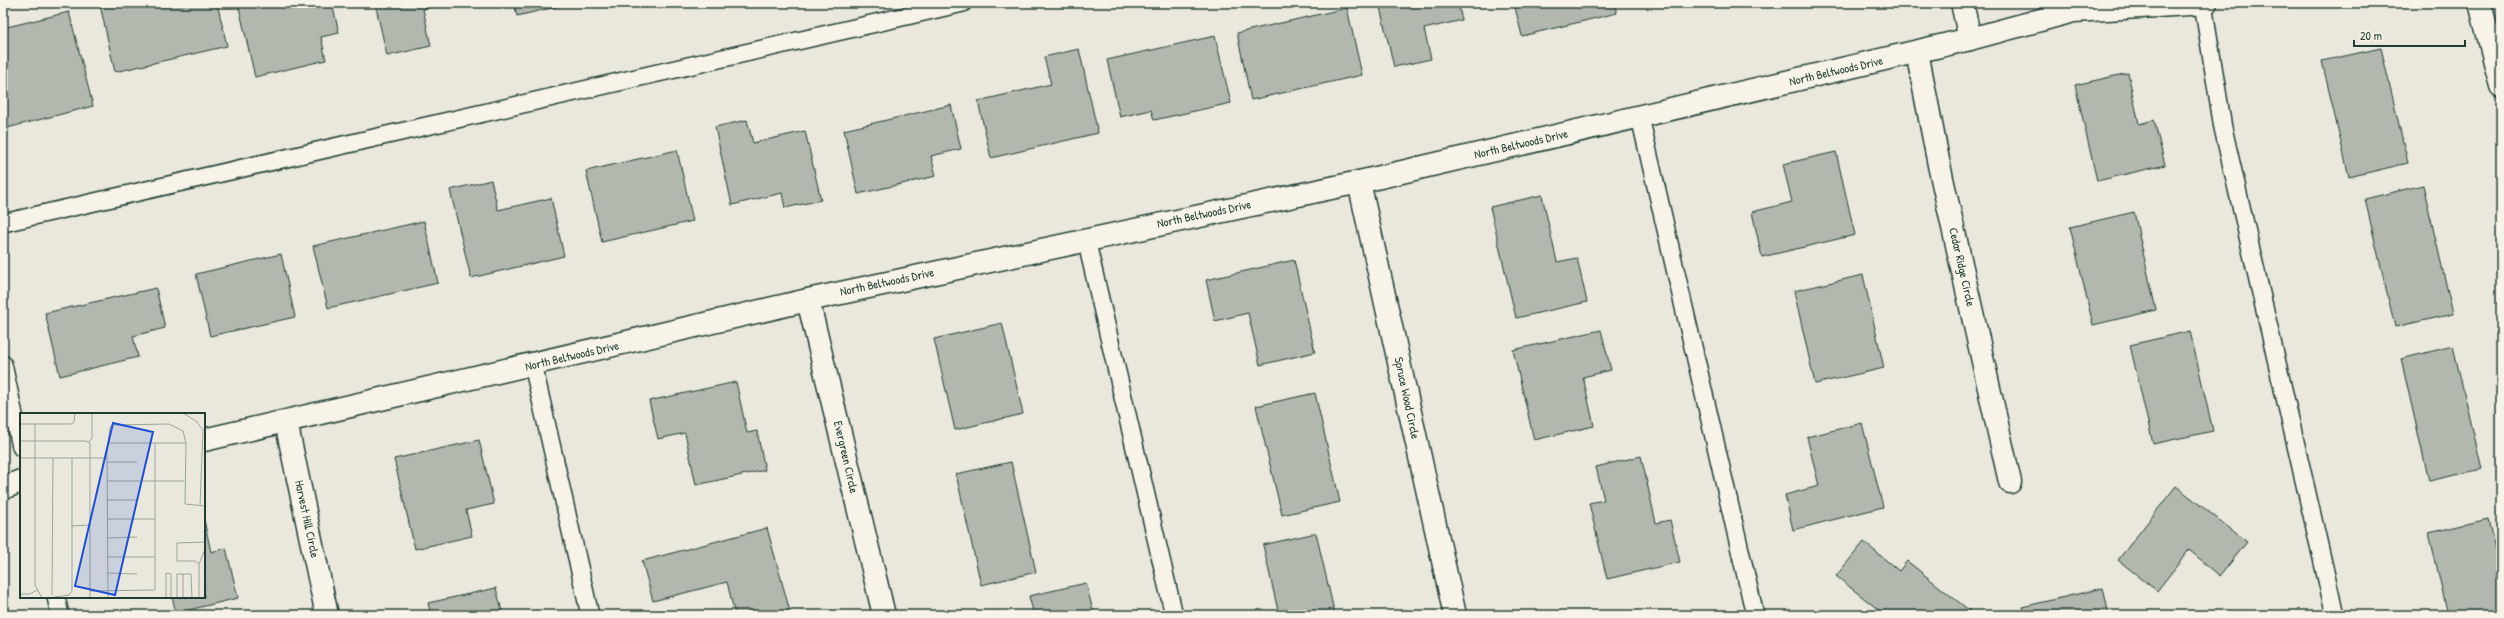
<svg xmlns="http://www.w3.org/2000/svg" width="2504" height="618" viewBox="0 0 2504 618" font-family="'Patrick Hand',sans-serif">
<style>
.building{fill:#b2b8ae;stroke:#1f3d34}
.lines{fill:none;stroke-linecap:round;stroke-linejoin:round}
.lane-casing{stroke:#1f3d34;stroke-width:20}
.street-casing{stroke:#1f3d34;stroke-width:25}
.lane{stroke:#f7f3e8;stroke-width:17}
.street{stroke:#f7f3e8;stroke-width:22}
.labels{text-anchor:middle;stroke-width:3;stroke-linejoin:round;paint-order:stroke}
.street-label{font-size:12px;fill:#1f3d34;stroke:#f7f3e8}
.inset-road{fill:none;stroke:#99a499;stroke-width:1}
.view{fill:#1d4ed8;fill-opacity:0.15;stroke:#1d4ed8;stroke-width:2}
.inset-edge{fill:none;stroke:#1f3d34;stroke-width:2}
</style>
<rect width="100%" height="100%" fill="#eae8dd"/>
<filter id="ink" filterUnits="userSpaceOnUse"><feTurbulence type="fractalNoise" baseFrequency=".025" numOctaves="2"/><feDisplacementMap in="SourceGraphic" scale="8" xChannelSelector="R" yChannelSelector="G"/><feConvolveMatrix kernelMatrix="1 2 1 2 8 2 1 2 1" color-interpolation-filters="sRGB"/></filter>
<g filter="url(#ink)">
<g class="building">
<path d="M108 3H217L227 46 115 72 100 5Z"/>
<path d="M238 3H332L339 33 321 37 326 60 255 77Z"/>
<path d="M375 3H450L423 9 431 46 387 56Z"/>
<path d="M514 3H573L517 16Z"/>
<path d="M1379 3H1458L1462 20 1424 29 1431 59 1394 67Z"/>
<path d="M1514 3H1614L1617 13 1522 36Z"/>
<path d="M1347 8 1362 75 1251 100 1237 33Z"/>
<path d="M69 12 93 106 3 129V28Z"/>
<path d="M1215 36 1231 103 1154 120 1151 110 1120 117 1107 60Z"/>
<path d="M2381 48 2408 163 2349 177 2322 61Z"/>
<path d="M1079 49 1098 133 991 158 978 101 1051 84 1044 57Z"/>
<path d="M2128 73 2139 124 2154 120 2165 165 2097 181 2075 85Z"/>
<path d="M951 105 961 149 931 156 936 176 858 194 844 130Z"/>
<path d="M747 120 753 143 805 131 821 200 785 208 782 193 732 205 715 127Z"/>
<path d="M677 150 693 221 602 242 586 171Z"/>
<path d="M1836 152 1855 235 1762 257 1752 212 1792 202 1783 164Z"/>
<path d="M491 180 498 210 551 198 564 256 471 278 450 190Z"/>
<path d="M2423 185 2453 314 2395 327 2365 199Z"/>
<path d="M1542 195 1557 262 1577 258 1587 302 1516 318 1490 207Z"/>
<path d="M2134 212 2156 310 2093 325 2070 227Z"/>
<path d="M424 221 438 283 328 308 313 246Z"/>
<path d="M281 254 295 317 210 336 196 274Z"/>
<path d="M1294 260 1315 352 1260 365 1248 313 1215 321 1206 280Z"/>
<path d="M1863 275 1884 368 1815 384 1794 291Z"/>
<path d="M156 288 165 328 133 336 138 357 60 376 45 313Z"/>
<path d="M1002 323 1023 414 955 430 934 339Z"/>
<path d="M1601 330 1611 370 1583 377 1594 426 1534 440 1513 350Z"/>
<path d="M2190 331 2213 431 2153 444 2130 345Z"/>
<path d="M2453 346 2482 469 2429 481 2401 359Z"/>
<path d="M736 382 747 433 757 431 765 470 696 485 685 433 658 439 649 401Z"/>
<path d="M1315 393 1340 502 1282 515 1256 406Z"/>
<path d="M1862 423 1883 507 1793 530 1785 495 1819 486 1807 437Z"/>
<path d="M479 440 494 504 466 510 472 536 415 549 394 459Z"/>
<path d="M1641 456 1656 523 1670 520 1680 562 1607 579 1589 503 1604 500 1596 467Z"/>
<path d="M1011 462 1036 572 981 585 956 474Z"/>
<path d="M2176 486 2247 542 2220 576 2189 550 2157 591 2118 560Z"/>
<path d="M2488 519 2501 577V615H2448L2429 533Z"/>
<path d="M204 520 211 552 226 548 238 598 176 613 172 597H204Z"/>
<path d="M767 528 791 615H735L727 582 653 601 642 561Z"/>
<path d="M1316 533 1335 615H1279L1263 545Z"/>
<path d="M1864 542 1899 571 1907 561 1970 611 1967 615H1885L1836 576Z"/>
<path d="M1086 583 1094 615H1034L1029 596Z"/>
<path d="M496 588 503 615H431L428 603Z"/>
<path d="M2103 588 2109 615H2024L2022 607Z"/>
</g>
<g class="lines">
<defs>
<g id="lane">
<path d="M2203 4 2223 128 2335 615"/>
<path d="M1640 117 1755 615"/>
<path d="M3 223 963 3"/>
<path d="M1086 239 1174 615"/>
<path d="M3 364 21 447"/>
<path d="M533 365 590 615"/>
<path d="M56 597 60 615"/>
</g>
<g id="street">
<path d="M1962 3 1970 39"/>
<path d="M2480 3 2501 86"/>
<path d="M1917 52 1939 165 2010 482"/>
<path d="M1359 182 1455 615"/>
<path d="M808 300 884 615"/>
<path d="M286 422 327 615"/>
<path d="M204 440 808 300 1359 182 1970 39 2074 11 2206 3"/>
<path d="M3 488 21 481"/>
</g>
</defs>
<use href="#lane" class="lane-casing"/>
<use href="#street" class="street-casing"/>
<use href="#lane" class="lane"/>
<use href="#street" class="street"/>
</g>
</g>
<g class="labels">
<g class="street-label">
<text transform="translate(1836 71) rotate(-13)" y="4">North Beltwoods Drive</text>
<text transform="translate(1521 144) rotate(-13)" y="4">North Beltwoods Drive</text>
<text transform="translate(1204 214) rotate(-12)" y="4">North Beltwoods Drive</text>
<text transform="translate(1962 267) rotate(77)" y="4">Cedar Ridge Circle</text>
<text transform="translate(887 282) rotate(-12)" y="4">North Beltwoods Drive</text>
<text transform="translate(572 356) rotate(-13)" y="4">North Beltwoods Drive</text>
<text transform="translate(1407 398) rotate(78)" y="4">Spruce Wood Circle</text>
<text transform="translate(846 457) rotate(77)" y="4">Evergreen Circle</text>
<text transform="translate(307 519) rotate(78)" y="4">Harvest Hill Circle</text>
</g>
</g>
<g transform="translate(20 413)">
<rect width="185" height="185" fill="#eae8dd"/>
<path class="inset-road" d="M163 0 176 8 183 17 180 93M0 11H51L54 9 55 0M15 11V172L22 185M0 28H66L70 30V185M69 29 72 25V0M89 30H166M0 45H87M87 49H117M87 68H164M87 87H117M87 106H135M51 113 70 112M87 125 117 124M87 144H135M179 151 175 148H157V130L185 129M87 160 117 161M163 161H171L172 185M70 178 135 177V30M0 181H10L17 177M32 182 33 45M28 185 49 182 52 178V45M88 185 87 38 90 14 92 12 149 11 163 18 166 30 165 91 185 93M146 185V160L151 161V185M157 185V161H163V185M179 185V151L185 136"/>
<path class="view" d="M93 10 133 19 95 182 55 173Z"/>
<rect width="185" height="185" class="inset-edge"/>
</g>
<rect width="2504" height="618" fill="none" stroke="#f7f3e8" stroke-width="16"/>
<rect x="8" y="8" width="2488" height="602" fill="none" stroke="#1f3d34" stroke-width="1.5" filter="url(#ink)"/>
<path d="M2354 40v6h111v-6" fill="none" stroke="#1f3d34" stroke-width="2"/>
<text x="2360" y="40" font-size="12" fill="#1f3d34" stroke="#f7f3e8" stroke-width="3" paint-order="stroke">20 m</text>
</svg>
